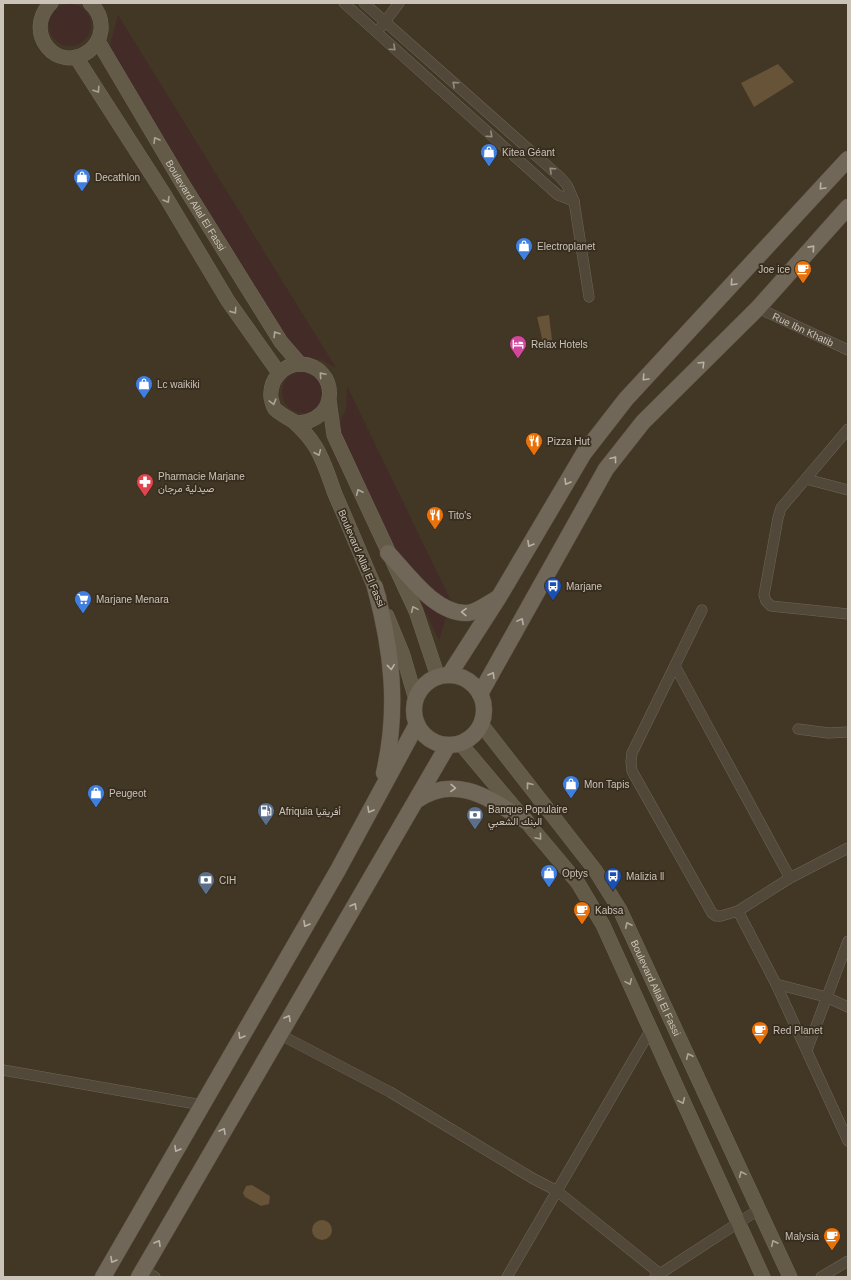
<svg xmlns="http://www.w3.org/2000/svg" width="851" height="1280" viewBox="0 0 851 1280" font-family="Arial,Vazirmatn,sans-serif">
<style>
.green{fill:#432b28}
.water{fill:#675337}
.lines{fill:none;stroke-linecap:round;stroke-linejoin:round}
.minor-casing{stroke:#6e6658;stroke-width:11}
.secondary-casing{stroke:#6e6658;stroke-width:15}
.primary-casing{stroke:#5a5144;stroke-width:17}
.minor{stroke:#51483a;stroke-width:10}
.secondary{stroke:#645a48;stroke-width:14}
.primary{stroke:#716758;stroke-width:16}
.oneway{stroke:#948c7f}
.oneway2{stroke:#aca496}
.oneway3{stroke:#b9b1a4}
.labels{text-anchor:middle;stroke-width:3.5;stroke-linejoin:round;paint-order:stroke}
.poi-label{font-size:10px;fill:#cbc3b7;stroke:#372d1f;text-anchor:start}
.street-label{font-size:10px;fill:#cbc3b7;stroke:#372d1f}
</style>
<rect width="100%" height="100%" fill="#423625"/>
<g class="green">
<circle cx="70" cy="25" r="21"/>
<path d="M118 15 336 368 322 360 298 356 109 49Z"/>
<circle cx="303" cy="392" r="21"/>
<path d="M347 386 451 601 439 640 338 427 346 409Z"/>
</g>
<g class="water">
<path d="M778 64 794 82 754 107 741 83Z"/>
<path d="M549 315 552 340 543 342 537 317Z"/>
<path d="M252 1185 270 1196 269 1204 261 1206 245 1197 243 1193 246 1186Z"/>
<circle cx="322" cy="1230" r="10"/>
</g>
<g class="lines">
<defs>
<g id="minor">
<path d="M344 3 551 189 558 195 574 201"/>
<path d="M364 3 560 177 567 185 574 201 589 297"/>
<path d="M381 27 399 3"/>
<path id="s1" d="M758 308 848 350"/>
<path d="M848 429 781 508 778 518 764 595 766 601 771 606 848 614"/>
<path d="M806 479 848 490"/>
<path d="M702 610 632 753 631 762 632 771 712 913 716 916H721L738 911 790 878 848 848"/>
<path d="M675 666 790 878"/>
<path d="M798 729 828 733 848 732"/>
<path d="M738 911 776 984 848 1141"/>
<path d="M776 984 826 997 848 1007"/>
<path d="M279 1034 390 1092 532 1178 557 1191 659 1273"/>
<path d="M807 1050 848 941"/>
<path d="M3 1070 202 1105"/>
<path d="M143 1270 155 1277"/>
<path d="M507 1277 650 1031"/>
<path d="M655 1277 758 1210"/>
<path d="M821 1277 848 1261"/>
</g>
<g id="secondary">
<path d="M51 3C22 32 57 75 89 51 96 46 100 38 101 30 102 19 98 10 90 3"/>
<path id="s2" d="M98 41 182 183 281 342 300 364"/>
<path d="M76 57 164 194 228 301 279 373"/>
<path d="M329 400 334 435 416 611 438 677"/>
<path d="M295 423C341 423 339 366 301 364 283 364 269 380 271 398 272 401 273 407 275 409 280 414 288 418 293 421 300 427 310 438 315 446 324 460 329 478 335 494 350 528 364 563 379 597"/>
<path d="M387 616 403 655 416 700"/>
<path id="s3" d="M481 724 595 870 620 910 790 1277"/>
<path d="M460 743 578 883 603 925 763 1277"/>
</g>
<g id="primary">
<path d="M388 553C408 574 435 614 467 613 476 613 490 602 498 598"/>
<path d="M375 587C392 650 399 709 384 773"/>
<path d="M449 675 499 597 584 453 626 399 848 159"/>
<circle cx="449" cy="710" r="35"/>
<path d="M480 694 606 469 643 422 758 308 848 207"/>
<path d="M417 800C457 773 491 800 526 821"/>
<path d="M103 1277 338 870 417 724"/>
<path d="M139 1277 448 745"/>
</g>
</defs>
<use href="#minor" class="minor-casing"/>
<use href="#secondary" class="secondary-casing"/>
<use href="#primary" class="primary-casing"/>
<use href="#minor" class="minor"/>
<use href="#secondary" class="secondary"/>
<use href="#primary" class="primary"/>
</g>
<defs><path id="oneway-chevron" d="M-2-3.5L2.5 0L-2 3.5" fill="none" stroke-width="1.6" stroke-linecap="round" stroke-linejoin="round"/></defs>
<g class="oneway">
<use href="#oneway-chevron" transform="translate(393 48) rotate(42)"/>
<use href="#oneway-chevron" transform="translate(455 84) rotate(-138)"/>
<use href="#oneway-chevron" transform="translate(490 135) rotate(42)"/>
<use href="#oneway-chevron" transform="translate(552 170) rotate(-138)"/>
</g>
<g class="oneway2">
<use href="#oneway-chevron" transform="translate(97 90) rotate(57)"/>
<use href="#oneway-chevron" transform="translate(156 140) rotate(-121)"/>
<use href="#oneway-chevron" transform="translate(167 200) rotate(59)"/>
<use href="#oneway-chevron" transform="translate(234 311) rotate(55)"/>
<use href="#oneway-chevron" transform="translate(276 334) rotate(-122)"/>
<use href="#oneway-chevron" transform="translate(322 375) rotate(-131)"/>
<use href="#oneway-chevron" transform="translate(273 402) rotate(75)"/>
<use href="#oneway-chevron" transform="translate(318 453) rotate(67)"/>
<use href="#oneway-chevron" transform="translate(359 492) rotate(-115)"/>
<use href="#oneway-chevron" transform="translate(414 609) rotate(-114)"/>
<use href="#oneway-chevron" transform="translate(529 785) rotate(-128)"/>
<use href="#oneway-chevron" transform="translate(539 837) rotate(50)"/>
<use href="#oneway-chevron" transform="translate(628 925) rotate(-115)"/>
<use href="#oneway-chevron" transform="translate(629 982) rotate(66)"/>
<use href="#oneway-chevron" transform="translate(689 1056) rotate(-115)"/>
<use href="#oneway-chevron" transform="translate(682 1101) rotate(66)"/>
<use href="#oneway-chevron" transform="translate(742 1174) rotate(-114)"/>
<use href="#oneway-chevron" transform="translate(774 1243) rotate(-116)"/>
</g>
<g class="oneway3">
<use href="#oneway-chevron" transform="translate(822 187) rotate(133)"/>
<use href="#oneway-chevron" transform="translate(812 248) rotate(-48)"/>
<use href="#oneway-chevron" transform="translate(733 283) rotate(133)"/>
<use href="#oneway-chevron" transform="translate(702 364) rotate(-45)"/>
<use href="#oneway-chevron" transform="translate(645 378) rotate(133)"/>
<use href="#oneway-chevron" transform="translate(614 459) rotate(-52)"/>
<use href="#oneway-chevron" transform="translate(567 482) rotate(121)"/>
<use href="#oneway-chevron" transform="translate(530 544) rotate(120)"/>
<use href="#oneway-chevron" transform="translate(464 612) rotate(-178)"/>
<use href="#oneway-chevron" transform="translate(521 621) rotate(-62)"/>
<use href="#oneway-chevron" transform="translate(391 667) rotate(84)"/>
<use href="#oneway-chevron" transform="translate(492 675) rotate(-59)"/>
<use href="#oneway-chevron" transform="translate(453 788) rotate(1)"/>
<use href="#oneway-chevron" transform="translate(370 810) rotate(119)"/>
<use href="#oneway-chevron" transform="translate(354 906) rotate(-60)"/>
<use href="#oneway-chevron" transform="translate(306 924) rotate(120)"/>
<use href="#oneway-chevron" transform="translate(288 1018) rotate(-60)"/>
<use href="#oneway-chevron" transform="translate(241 1036) rotate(120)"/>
<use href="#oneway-chevron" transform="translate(223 1131) rotate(-60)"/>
<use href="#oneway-chevron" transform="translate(177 1149) rotate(120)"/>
<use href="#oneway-chevron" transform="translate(158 1243) rotate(-60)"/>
<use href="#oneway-chevron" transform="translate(113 1260) rotate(120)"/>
</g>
<defs>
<symbol id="shop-pin" viewBox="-11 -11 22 30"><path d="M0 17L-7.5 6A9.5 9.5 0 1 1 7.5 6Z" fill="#3f7fe0" stroke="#372d1f"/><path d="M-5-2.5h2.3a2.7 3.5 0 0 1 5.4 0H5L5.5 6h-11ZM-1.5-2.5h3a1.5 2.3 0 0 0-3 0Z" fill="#fff"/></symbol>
<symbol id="cafe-pin" viewBox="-11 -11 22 30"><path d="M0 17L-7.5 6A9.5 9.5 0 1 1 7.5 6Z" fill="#e8710a" stroke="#372d1f"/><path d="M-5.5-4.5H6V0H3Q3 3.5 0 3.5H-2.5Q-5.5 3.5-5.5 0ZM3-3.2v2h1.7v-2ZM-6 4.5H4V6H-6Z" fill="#fff"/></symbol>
<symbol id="hotel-pin" viewBox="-11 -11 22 30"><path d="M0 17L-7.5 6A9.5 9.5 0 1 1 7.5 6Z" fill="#d1479c" stroke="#372d1f"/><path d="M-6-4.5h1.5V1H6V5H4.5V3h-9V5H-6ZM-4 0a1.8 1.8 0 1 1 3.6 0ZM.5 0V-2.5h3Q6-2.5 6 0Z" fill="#fff"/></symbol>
<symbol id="restaurant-pin" viewBox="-11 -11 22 30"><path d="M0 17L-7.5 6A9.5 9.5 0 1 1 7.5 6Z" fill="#e8710a" stroke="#372d1f"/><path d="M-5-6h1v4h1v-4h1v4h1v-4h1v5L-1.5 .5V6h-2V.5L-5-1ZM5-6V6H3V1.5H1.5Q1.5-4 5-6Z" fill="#fff"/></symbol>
<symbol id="pharmacy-pin" viewBox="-11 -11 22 30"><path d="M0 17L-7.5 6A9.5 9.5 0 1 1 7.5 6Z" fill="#e0444e" stroke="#372d1f"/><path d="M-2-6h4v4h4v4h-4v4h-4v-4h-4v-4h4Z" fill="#fff"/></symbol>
<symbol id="bus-pin" viewBox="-11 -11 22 30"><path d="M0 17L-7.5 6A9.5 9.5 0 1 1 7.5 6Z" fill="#1a4fb4" stroke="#372d1f"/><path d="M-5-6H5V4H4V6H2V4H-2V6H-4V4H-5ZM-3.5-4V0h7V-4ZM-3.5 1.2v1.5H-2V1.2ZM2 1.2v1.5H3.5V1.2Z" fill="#fff"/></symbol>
<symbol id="supermarket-pin" viewBox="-11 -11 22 30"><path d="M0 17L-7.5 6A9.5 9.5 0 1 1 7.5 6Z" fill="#3f7fe0" stroke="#372d1f"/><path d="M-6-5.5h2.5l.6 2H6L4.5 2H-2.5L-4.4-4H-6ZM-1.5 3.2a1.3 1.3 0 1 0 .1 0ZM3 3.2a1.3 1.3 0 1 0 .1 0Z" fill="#fff"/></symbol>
<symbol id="fuel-pin" viewBox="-11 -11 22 30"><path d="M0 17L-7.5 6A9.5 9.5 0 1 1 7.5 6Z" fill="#5c6f8a" stroke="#372d1f"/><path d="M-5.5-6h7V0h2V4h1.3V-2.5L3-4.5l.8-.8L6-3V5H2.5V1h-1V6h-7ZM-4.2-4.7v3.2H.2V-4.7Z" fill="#fff"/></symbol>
<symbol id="bank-pin" viewBox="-11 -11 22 30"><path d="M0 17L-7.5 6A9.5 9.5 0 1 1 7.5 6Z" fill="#5c6f8a" stroke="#372d1f"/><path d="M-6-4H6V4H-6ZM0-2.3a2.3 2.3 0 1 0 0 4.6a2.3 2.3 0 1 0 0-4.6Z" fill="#fff"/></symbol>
</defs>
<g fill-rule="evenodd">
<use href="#shop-pin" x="479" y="142" width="20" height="27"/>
<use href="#shop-pin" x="72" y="167" width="20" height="27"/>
<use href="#shop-pin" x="514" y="236" width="20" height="27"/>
<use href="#cafe-pin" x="793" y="259" width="20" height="27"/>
<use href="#hotel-pin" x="508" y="334" width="20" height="27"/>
<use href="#shop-pin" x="134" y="374" width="20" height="27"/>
<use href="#restaurant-pin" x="524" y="431" width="20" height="27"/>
<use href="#pharmacy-pin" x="135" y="472" width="20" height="27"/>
<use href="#restaurant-pin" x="425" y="505" width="20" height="27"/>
<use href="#bus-pin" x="543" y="576" width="20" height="27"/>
<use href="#supermarket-pin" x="73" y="589" width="20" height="27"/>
<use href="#shop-pin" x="561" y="774" width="20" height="27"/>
<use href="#shop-pin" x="86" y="783" width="20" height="27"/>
<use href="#fuel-pin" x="256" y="801" width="20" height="27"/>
<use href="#bank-pin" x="465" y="805" width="20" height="27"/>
<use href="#shop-pin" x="539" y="863" width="20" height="27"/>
<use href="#bus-pin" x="603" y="866" width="20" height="27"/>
<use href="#bank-pin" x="196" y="870" width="20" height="27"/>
<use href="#cafe-pin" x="572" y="900" width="20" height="27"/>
<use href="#cafe-pin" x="750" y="1020" width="20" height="27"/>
<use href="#cafe-pin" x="822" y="1226" width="20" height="27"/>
</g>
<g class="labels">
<g class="poi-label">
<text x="502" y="156">Kitea Géant</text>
<text x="95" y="181">Decathlon</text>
<text x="537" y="250">Electroplanet</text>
<text x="790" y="273" text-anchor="end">Joe ice</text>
<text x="531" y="348">Relax Hotels</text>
<text x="157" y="388">Lc waikiki</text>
<text x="547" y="445">Pizza Hut</text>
<text x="158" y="480">Pharmacie Marjane<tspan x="158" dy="12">صيدلية مرجان</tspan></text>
<text x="448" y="519">Tito's</text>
<text x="566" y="590">Marjane</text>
<text x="96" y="603">Marjane Menara</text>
<text x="584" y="788">Mon Tapis</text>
<text x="109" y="797">Peugeot</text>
<text x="488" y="813">Banque Populaire<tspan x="488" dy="12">البنك الشعبي</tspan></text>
<text x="279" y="815">Afriquia أفريقيا</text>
<text x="562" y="877">Optys</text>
<text x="626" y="880">Malizia ll</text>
<text x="219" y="884">CIH</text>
<text x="595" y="914">Kabsa</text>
<text x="773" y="1034">Red Planet</text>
<text x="819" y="1240" text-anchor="end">Malysia</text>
</g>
<g class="street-label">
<text dy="4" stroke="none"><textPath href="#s2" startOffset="191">Boulevard Allal El Fassi</textPath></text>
<text dy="4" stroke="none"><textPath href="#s1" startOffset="50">Rue Ibn Khatib</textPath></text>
<text transform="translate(362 558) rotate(67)" y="4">Boulevard Allal El Fassi</text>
<text dy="4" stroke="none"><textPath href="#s3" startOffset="318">Boulevard Allal El Fassi</textPath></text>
</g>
</g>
<rect width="851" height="1280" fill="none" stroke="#cbc3b7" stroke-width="8"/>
</svg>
